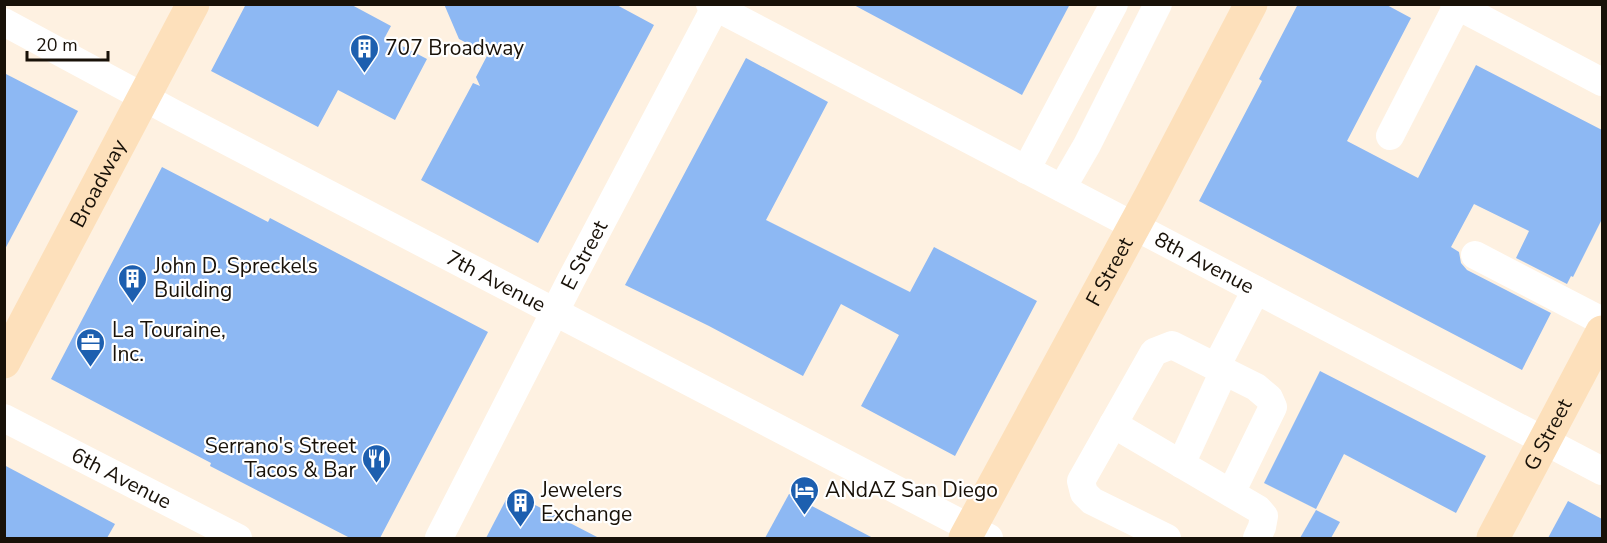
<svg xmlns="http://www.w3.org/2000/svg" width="1607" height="543" viewBox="0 0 1607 543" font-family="'Nunito Sans',sans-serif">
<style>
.building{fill:#8db8f3}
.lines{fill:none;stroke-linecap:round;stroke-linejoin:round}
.minor{stroke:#fff;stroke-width:28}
.major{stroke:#fde0bb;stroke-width:33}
.labels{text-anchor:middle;stroke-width:4.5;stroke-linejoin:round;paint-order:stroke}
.poi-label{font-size:21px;fill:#181108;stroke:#fff;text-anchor:start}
.street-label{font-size:21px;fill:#181108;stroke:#fff}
</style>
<rect width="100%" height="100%" fill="#fef1e1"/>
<g class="building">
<path d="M246 4H350L391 26 385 37 427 59 395 120 338 90 318 127 211 71Z"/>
<path d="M444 4H615L654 25 538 243 421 180 473 83 480 86 476 77 488 54 459 39Z"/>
<path d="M852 4H1070L1022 95Z"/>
<path d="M1298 4H1385L1411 18 1347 141 1418 178 1476 65 1602 130V219L1573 277 1571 276 1567 284 1516 258 1529 231 1474 204 1451 247 1459 252 1461 263 1467 270 1551 313 1522 370 1199 201 1262 81 1259 79Z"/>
<path d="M746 58 828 102 766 220 910 292 934 247 1037 301 955 456 861 406 899 335 841 304 803 376 709 326 625 285Z"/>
<path d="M4 73 78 111 4 251Z"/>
<path d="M162 167 268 222 270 218 488 332 380 538H350L210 466 211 463 51 379Z"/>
<path d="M1320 371 1486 456 1456 513 1344 454 1316 509 1264 483Z"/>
<path d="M4 465 115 524 107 538H4Z"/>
<path d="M510 492 599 538H486Z"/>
<path d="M789 494 873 538H765Z"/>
<path d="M1568 501 1602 519V538H1548Z"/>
<path d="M1316 510 1340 522 1331 538H1300Z"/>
</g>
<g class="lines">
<g class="minor">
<path id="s1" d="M710 4 1602 471"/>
<path d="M1454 4 1602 82"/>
<path id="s2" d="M4 22 173 113 989 538"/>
<path d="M1390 136 1457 6"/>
<path d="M1026 170 1114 4"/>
<path d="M1062 188 1087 145 1158 4"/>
<path d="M1475 255 1602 321"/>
<path d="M1216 367 1256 290"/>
<path id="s3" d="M4 418 238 538"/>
<path d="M1113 424 1258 509 1264 516 1262 527 1257 538"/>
<path d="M1181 464 1224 371"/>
<path id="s4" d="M439 538 571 280 717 4"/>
<path d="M1167 538 1092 501 1084 493 1081 481 1154 352 1172 345 1256 387 1269 398 1273 407 1231 493"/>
</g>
<g class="major">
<path id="s5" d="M4 362 193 4"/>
<path id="s6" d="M965 538 1151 195 1251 4"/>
<path id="s7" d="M1493 538 1602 332"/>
</g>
</g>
<defs>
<symbol id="building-pin" viewBox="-11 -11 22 30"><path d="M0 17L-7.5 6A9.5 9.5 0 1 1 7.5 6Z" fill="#1d5faf" stroke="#fff"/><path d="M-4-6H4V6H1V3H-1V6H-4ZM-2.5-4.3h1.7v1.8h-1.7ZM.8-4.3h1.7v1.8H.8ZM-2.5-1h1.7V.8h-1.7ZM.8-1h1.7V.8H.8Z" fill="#fff"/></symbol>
<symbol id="office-pin" viewBox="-11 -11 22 30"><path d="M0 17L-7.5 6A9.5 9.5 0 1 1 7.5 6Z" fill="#1d5faf" stroke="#fff"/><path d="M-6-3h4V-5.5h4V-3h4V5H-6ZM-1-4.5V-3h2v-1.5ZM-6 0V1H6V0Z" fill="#fff"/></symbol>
<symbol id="restaurant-pin" viewBox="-11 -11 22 30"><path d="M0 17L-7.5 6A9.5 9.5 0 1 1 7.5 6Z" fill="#1d5faf" stroke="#fff"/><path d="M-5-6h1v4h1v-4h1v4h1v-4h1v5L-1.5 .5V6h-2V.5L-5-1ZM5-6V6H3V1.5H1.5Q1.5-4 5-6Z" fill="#fff"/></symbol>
<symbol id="hotel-pin" viewBox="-11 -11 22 30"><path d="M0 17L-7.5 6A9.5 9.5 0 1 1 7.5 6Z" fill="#1d5faf" stroke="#fff"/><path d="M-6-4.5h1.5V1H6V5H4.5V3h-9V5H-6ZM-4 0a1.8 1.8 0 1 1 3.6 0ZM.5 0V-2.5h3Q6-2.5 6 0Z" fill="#fff"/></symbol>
</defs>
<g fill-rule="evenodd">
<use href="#building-pin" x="348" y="32" width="33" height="45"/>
<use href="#building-pin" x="116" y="262" width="33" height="45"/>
<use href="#office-pin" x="74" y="326" width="33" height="45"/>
<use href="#restaurant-pin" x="360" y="442" width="33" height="45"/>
<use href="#hotel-pin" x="788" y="474" width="33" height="45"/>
<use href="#building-pin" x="504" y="486" width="33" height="45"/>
</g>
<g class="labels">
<g class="poi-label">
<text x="385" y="55">707 Broadway</text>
<text x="154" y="273">John D. Spreckels<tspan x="154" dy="24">Building</tspan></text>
<text x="112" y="337">La Touraine,<tspan x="112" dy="24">Inc.</tspan></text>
<text x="356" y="453" text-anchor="end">Serrano's Street<tspan x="356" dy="24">Tacos &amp; Bar</tspan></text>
<text x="541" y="497">Jewelers<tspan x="541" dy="24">Exchange</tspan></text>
<text x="825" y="497">ANdAZ San Diego</text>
</g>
<g class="street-label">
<text dy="7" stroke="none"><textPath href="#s5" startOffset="202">Broadway</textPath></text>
<text dy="7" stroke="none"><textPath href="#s4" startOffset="318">E Street</textPath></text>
<text dy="7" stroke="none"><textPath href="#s1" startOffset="558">8th Avenue</textPath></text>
<text dy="7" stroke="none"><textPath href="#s6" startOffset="303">F Street</textPath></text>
<text dy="7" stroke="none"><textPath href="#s2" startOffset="556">7th Avenue</textPath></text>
<text dy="7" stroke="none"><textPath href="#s7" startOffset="117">G Street</textPath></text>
<text dy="7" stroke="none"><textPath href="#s3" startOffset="132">6th Avenue</textPath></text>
</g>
</g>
<rect width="1607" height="543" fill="none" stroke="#181108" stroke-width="12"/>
<path d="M27 51v9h81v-9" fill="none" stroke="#181108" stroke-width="3"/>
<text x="36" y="51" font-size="18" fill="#181108" stroke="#ffffff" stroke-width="4.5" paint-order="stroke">20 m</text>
</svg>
